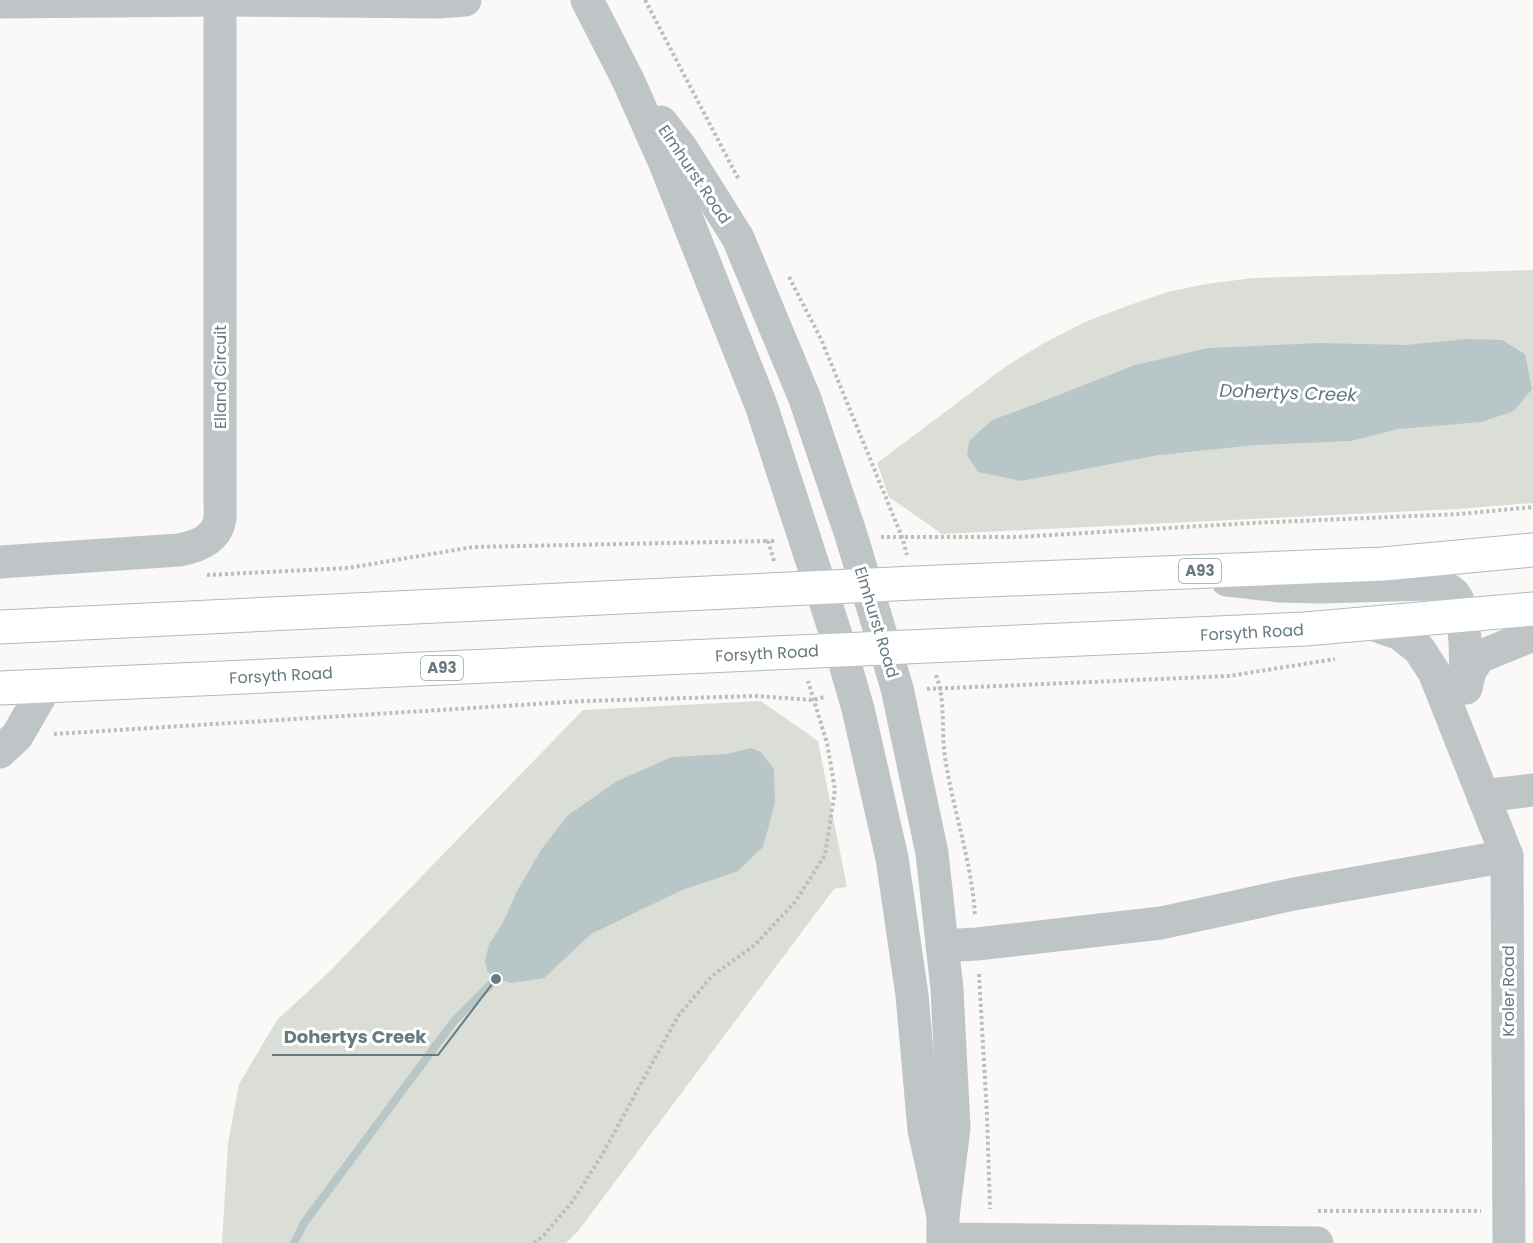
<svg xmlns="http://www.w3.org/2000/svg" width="1533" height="1243" viewBox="0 0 1533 1243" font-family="Poppins,sans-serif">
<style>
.green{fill:#dbded7}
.water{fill:#b8c6c8}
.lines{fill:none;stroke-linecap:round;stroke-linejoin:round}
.stream{stroke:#b8c6c8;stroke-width:8}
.highway-casing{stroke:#b3b9bb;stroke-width:35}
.path{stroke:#babec0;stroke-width:4;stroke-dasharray:3 3;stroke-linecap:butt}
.minor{stroke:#bfc5c7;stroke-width:33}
.highway{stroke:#fff;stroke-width:33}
.labels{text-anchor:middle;stroke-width:6;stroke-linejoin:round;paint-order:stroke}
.shield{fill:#fff;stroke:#94a2a6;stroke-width:1.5}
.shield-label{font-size:15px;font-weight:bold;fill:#667a80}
.street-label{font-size:16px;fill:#667a80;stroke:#fff}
.water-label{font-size:18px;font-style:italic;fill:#61777a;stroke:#fff}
.leader{fill:none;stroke:#667a80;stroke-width:2}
.callout-dot{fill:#667a80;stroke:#fff;stroke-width:2}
.callout-label{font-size:18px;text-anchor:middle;font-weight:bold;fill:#667a80;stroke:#fff;stroke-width:6;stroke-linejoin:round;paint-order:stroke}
</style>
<rect width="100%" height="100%" fill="#faf9f8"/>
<g class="green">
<path d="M1533 270V503L1457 509 942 534 889 497 877 463 1005 367 1044 343 1085 322 1127 306 1168 292 1206 284 1253 278Z"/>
<path d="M761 701 818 741 847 887 834 889 579 1230 566 1243H222L228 1143 239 1084 277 1020 329 972 583 710Z"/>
</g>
<g class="water">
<path d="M1467 339 1502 340 1525 354 1532 389 1514 411 1481 422 1398 429 1351 441 1256 445 1159 455 1021 481 978 472 967 455 969 441 992 420 1038 403 1135 365 1208 348 1320 343 1405 345Z"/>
<path d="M751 748 761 752 774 769 775 803 763 847 738 871 682 890 591 934 544 978 512 983 496 979 487 971 485 961 489 944 503 923 517 891 541 850 567 816 617 781 672 757 727 754Z"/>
</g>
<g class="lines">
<path class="stream" d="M294 1243 304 1223 454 1021 504 971"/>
<defs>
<g id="highway">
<path d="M0 627 914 583 1383 564 1533 550"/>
<path d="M0 688 1305 629 1533 609"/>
</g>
</defs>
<use href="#highway" class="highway-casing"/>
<g class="path">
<path d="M645 0 739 180"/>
<path d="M789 277 821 339 902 537 907 555"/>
<path d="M881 537H1018L1252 523 1460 514 1533 507"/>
<path d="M774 561 768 541H775"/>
<path d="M207 575 348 568 473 547 768 541"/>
<path d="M936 675C946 702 941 730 945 757 953 811 972 862 975 916"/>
<path d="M927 689 1229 676 1335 659"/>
<path d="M54 734 584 701 755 696 813 700 824 697"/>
<path d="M979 974 987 1115 990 1209"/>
<path d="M1318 1211H1481"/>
<path d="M534 1243 543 1236 572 1202 602 1155 678 1016 712 976 756 944 795 902 825 855 835 790 827 743 808 681"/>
</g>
<g class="minor">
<path d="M587 0 628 80 664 161 761 405 841 650 858 709 892 858 912 995 924 1130 943 1216"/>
<path d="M0 2 220 0 438 2 465 0"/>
<path d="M661 122 682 149 738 238 805 399 851 535 897 688 932 853 947 989 954 1128 943 1216V1243"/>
<path d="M0 562 179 550C195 547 214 541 219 523 221 517 220 509 220 503V0"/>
<path d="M1227 580 1279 586 1321 587 1428 584C1438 586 1447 587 1454 594 1468 609 1465 666 1466 687"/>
<path d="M1371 624 1400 634 1419 649 1434 672 1507 856 1509 1243"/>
<path d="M1466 688 1470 671 1479 657 1533 635"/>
<path d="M0 752 17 736 46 686"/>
<path d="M1483 796 1533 790"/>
<path d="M942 946 977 944 1161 923 1294 894 1507 856"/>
<path d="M943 1239 1317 1243"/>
</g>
<use href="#highway" class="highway"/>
</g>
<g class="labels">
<g class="shield">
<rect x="1179" y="559" width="42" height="24" rx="4.5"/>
<rect x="421" y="656" width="42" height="24" rx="4.5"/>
</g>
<g class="shield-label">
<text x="1200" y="576">A93</text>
<text x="442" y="673">A93</text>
</g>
<g class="street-label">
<text transform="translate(695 174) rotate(56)" y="6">Elmhurst Road</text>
<text transform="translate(220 377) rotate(-90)" y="6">Elland Circuit</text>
<text transform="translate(877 622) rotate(73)" y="6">Elmhurst Road</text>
<text transform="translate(1252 632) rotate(-3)" y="6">Forsyth Road</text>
<text transform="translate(767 653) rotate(-3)" y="6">Forsyth Road</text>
<text transform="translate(281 675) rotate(-3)" y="6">Forsyth Road</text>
<text transform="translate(1508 991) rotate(-90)" y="6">Kroler Road</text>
</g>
<g class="water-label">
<text transform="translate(1288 393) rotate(2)" y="6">Dohertys Creek</text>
</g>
</g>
<path class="leader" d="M496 979L438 1055H272"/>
<circle class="callout-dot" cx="496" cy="979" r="6"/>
<g class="callout-label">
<text x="355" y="1043">Dohertys Creek</text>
</g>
</svg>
